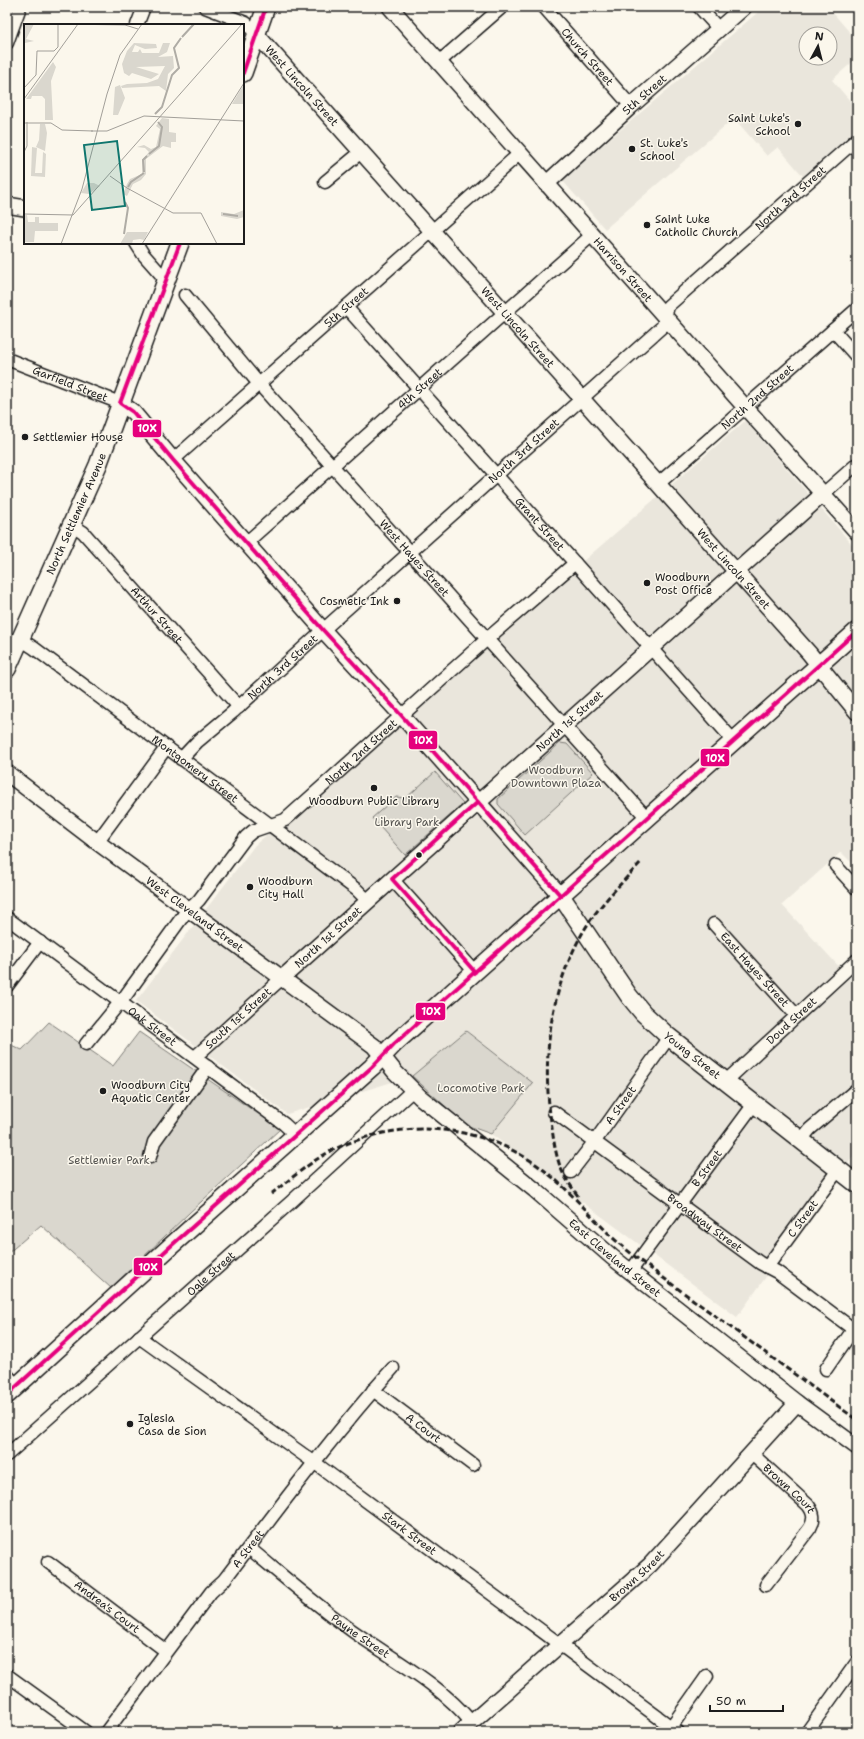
<svg xmlns="http://www.w3.org/2000/svg" width="864" height="1739" viewBox="0 0 864 1739" font-family="'Shantell Sans',sans-serif">
<style>
.built{fill:#eae6dc;fill-rule:evenodd}
.green{fill:#dad7ce;stroke:#7b7a75}
.lines{fill:none;stroke-linecap:round;stroke-linejoin:round}
.minor-casing{stroke:#1c1c1c;stroke-width:15}
.tertiary-casing{stroke:#1c1c1c;stroke-width:18}
.secondary-casing{stroke:#1c1c1c;stroke-width:20}
.minor{stroke:#fbf7ec;stroke-width:12}
.tertiary{stroke:#fbf7ec;stroke-width:15}
.secondary{stroke:#fbf7ec;stroke-width:17}
.rail{stroke:#1c1c1c;stroke-width:3;stroke-dasharray:6 3;stroke-linecap:butt}
.bus-1-casing{stroke:#fbf7ec;stroke-width:7}
.bus-1{stroke:#e5007d;stroke-width:4}
.poi-dot{fill:#1c1c1c;stroke:#fbf7ec;stroke-width:1.5}
.labels{text-anchor:middle;stroke-width:3;stroke-linejoin:round;paint-order:stroke}
.street-label{font-size:11px;fill:#1c1c1c;stroke:#fbf7ec}
.poi-label{font-size:11px;fill:#1c1c1c;stroke:#fbf7ec;text-anchor:start}
.park-label{font-size:11px;fill:#555451;stroke:#fbf7ec}
.inset-river{fill:none;stroke:#afaca5;stroke-width:2}
.inset-road{fill:none;stroke:#a29f99;stroke-width:1}
.view{fill:#0f766e;fill-opacity:0.15;stroke:#0f766e;stroke-width:2}
.inset-edge{fill:none;stroke:#1c1c1c;stroke-width:2}
.line-badge{stroke:#fbf7ec;stroke-width:1.5}
.badge-label{font-size:11px;text-anchor:middle;font-weight:bold;fill:#fff}
</style>
<rect width="100%" height="100%" fill="#fbf7ec"/>
<filter id="ink" filterUnits="userSpaceOnUse"><feTurbulence type="fractalNoise" baseFrequency=".025" numOctaves="2"/><feDisplacementMap in="SourceGraphic" scale="8" xChannelSelector="R" yChannelSelector="G"/><feConvolveMatrix kernelMatrix="1 2 1 2 8 2 1 2 1" color-interpolation-filters="sRGB"/></filter>
<g filter="url(#ink)">
<g class="built">
<path d="M764 7H828L857 41V58L832 80 857 109V130L803 176 778 147 767 156 734 118 605 229 562 180ZM806 34H830V58H806Z"/>
<path d="M745 421 857 550V868L841 852 782 905 857 986V1151L737 1317 491 1134 533 1083 466 1031 412 1076 287 1114 136 1001 255 845Z"/>
</g>
<g class="green">
<path d="M560 743 567 744 593 773 525 835 498 804V799Z"/>
<path d="M435 772 463 804 405 855 372 818 396 797 406 798Z"/>
<path d="M49 1022 113 1066 139 1032 280 1129 189 1213 111 1288 41 1225 7 1254V1043L22 1050Z"/>
<path d="M466 1031 533 1083 491 1134 466 1125 412 1076Z"/>
</g>
<g class="lines">
<defs>
<g id="minor">
<path d="M205 7 246 23 256 34"/>
<path id="s1" d="M544 7 631 106"/>
<path d="M699 7 719 29"/>
<path d="M137 25 144 7"/>
<path d="M7 43 20 7"/>
<path d="M439 62 502 7"/>
<path d="M325 182 361 152"/>
<path d="M136 243 143 254 166 280"/>
<path id="s2" d="M185 295 259 384 647 818"/>
<path id="s3" d="M346 307 734 741"/>
<path d="M833 330 857 357"/>
<path id="s4" d="M7 359 120 403"/>
<path id="s5" d="M173 460 519 154"/>
<path id="s6" d="M658 484 857 309"/>
<path d="M823 494 857 464"/>
<path id="s7" d="M72 525 83 532 239 707"/>
<path id="s8" d="M247 542 592 235"/>
<path id="s9" d="M20 639 34 648 357 890 368 901"/>
<path id="s10" d="M181 759 197 742 233 712 323 630 663 326 668 306 857 139"/>
<path d="M97 842 166 748"/>
<path d="M836 866 857 889"/>
<path d="M392 879 475 972"/>
<path id="s11" d="M7 918 284 1124 296 1135"/>
<path id="s12" d="M714 924 796 1015"/>
<path d="M7 986 40 942"/>
<path id="s13" d="M86 1044 126 995 183 916 199 900 246 837 253 831 285 820 487 639 575 563"/>
<path id="s14" d="M195 1057 281 979"/>
<path id="s15" d="M726 1081 857 960"/>
<path id="s16" d="M554 1112 760 1263 777 1272 857 1332"/>
<path d="M801 1140 810 1129 857 1089"/>
<path d="M150 1157 154 1142 208 1067"/>
<path id="s17" d="M571 1172 595 1141 669 1037"/>
<path id="s18" d="M767 1267 838 1170"/>
<path id="s19" d="M630 1272 754 1104"/>
<path id="s20" d="M139 1337 315 1463 678 1732"/>
<path d="M826 1369 857 1324"/>
<path d="M7 1375 17 1386"/>
<path id="s21" d="M373 1390 473 1465"/>
<path id="s22" d="M752 1454 808 1505C814 1513 815 1519 810 1528L766 1585"/>
<path id="s23" d="M7 1455 292 1201 413 1090"/>
<path id="s24" d="M249 1548C283 1576 317 1606 354 1632 394 1660 440 1684 472 1723"/>
<path id="s25" d="M48 1562 166 1651"/>
<path d="M7 1675 86 1732"/>
<path d="M671 1727 707 1676"/>
<path id="s26" d="M106 1732 211 1592 224 1580C279 1508 333 1435 393 1368"/>
<path d="M807 1732 857 1662"/>
</g>
<g id="tertiary">
<path id="s27" d="M390 7 745 407 857 532"/>
<path id="s28" d="M256 34 809 653 857 712"/>
<path id="s29" d="M546 184 631 106 744 7"/>
<path d="M7 205 25 208"/>
<path d="M120 403 133 412 173 460 323 630 401 715 561 896"/>
<path id="s30" d="M7 773 97 842 374 1046 395 1072 420 1097 535 1190 612 1257 797 1403 857 1447"/>
<path id="s31" d="M281 979 823 494"/>
<path id="s32" d="M461 1732 650 1565 797 1403"/>
</g>
<g id="secondary">
<path d="M243 73 266 7"/>
<path id="s33" d="M7 669 98 465 180 243"/>
<path id="s34" d="M561 896 629 996 643 1013 669 1037 857 1184"/>
<path d="M7 1395 172 1245 372 1067 394 1044 857 631"/>
</g>
</defs>
<use href="#minor" class="minor-casing"/>
<use href="#tertiary" class="tertiary-casing"/>
<use href="#secondary" class="secondary-casing"/>
<use href="#minor" class="minor"/>
<use href="#tertiary" class="tertiary"/>
<use href="#secondary" class="secondary"/>
<g class="rail">
<path d="M857 672V671"/>
<path d="M271 1194C291 1179 312 1160 335 1149 401 1118 477 1123 537 1165 565 1185 587 1212 611 1236 620 1245 630 1252 639 1260L857 1420"/>
<path d="M578 1196C573 1189 568 1182 564 1175 557 1162 554 1144 552 1128 541 1061 549 992 583 932 598 906 621 884 641 862"/>
</g>
<defs>
<g id="bus-1">
<path d="M243 73 266 7"/>
<path d="M180 243 120 403 133 412 173 460 323 630 401 715 561 896"/>
<path d="M475 972 392 879 478 802"/>
<path d="M7 1395 172 1245 372 1067 394 1044 857 631"/>
</g>
</defs>
<use href="#bus-1" class="bus-1-casing"/>
<use href="#bus-1" class="bus-1"/>
</g>
</g>
<g class="poi-dot">
<circle cx="798" cy="124" r="4"/>
<circle cx="632" cy="149" r="4"/>
<circle cx="647" cy="225" r="4"/>
<circle cx="25" cy="437" r="4"/>
<circle cx="647" cy="583" r="4"/>
<circle cx="397" cy="601" r="4"/>
<circle cx="374" cy="788" r="4"/>
<circle cx="419" cy="855" r="3.5"/>
<circle cx="250" cy="887" r="4"/>
<circle cx="103" cy="1091" r="4"/>
<circle cx="130" cy="1424" r="4"/>
</g>
<g class="labels">
<g class="street-label">
<text dy="4" stroke="none"><textPath href="#s1" startOffset="66">Church Street</textPath></text>
<text dy="4" stroke="none"><textPath href="#s28" startOffset="69">West Lincoln Street</textPath></text>
<text dy="4" stroke="none"><textPath href="#s29" startOffset="133">5th Street</textPath></text>
<text dy="4" stroke="none"><textPath href="#s10" startOffset="832">North 3rd Street</textPath></text>
<text dy="4" stroke="none"><textPath href="#s27" startOffset="351">Harrison Street</textPath></text>
<text dy="4" stroke="none"><textPath href="#s5" startOffset="231">5th Street</textPath></text>
<text dy="4" stroke="none"><textPath href="#s28" startOffset="393">West Lincoln Street</textPath></text>
<text dy="4" stroke="none"><textPath href="#s4" startOffset="68">Garfield Street</textPath></text>
<text dy="4" stroke="none"><textPath href="#s8" startOffset="231">4th Street</textPath></text>
<text dy="4" stroke="none"><textPath href="#s6" startOffset="132">North 2nd Street</textPath></text>
<text dy="4" stroke="none"><textPath href="#s10" startOffset="461">North 3rd Street</textPath></text>
<text dy="4" stroke="none"><textPath href="#s33" startOffset="170">North Settlemier Avenue</textPath></text>
<text dy="4" stroke="none"><textPath href="#s3" startOffset="291">Grant Street</textPath></text>
<text dy="4" stroke="none"><textPath href="#s2" startOffset="349">West Hayes Street</textPath></text>
<text dy="4" stroke="none"><textPath href="#s28" startOffset="717">West Lincoln Street</textPath></text>
<text dy="4" stroke="none"><textPath href="#s7" startOffset="124">Arthur Street</textPath></text>
<text dy="4" stroke="none"><textPath href="#s10" startOffset="137">North 3rd Street</textPath></text>
<text dy="4" stroke="none"><textPath href="#s31" startOffset="387">North 1st Street</textPath></text>
<text dy="4" stroke="none"><textPath href="#s13" startOffset="407">North 2nd Street</textPath></text>
<text dy="4" stroke="none"><textPath href="#s9" startOffset="218">Montgomery Street</textPath></text>
<text dy="4" stroke="none"><textPath href="#s30" startOffset="235">West Cleveland Street</textPath></text>
<text dy="4" stroke="none"><textPath href="#s31" startOffset="63">North 1st Street</textPath></text>
<text dy="4" stroke="none"><textPath href="#s12" startOffset="61">East Hayes Street</textPath></text>
<text dy="4" stroke="none"><textPath href="#s14" startOffset="58">South 1st Street</textPath></text>
<text dy="4" stroke="none"><textPath href="#s15" startOffset="89">Doud Street</textPath></text>
<text dy="4" stroke="none"><textPath href="#s11" startOffset="181">Oak Street</textPath></text>
<text dy="4" stroke="none"><textPath href="#s34" startOffset="208">Young Street</textPath></text>
<text dy="4" stroke="none"><textPath href="#s17" startOffset="83">A Street</textPath></text>
<text dy="4" stroke="none"><textPath href="#s19" startOffset="129">B Street</textPath></text>
<text dy="4" stroke="none"><textPath href="#s18" startOffset="60">C Street</textPath></text>
<text dy="4" stroke="none"><textPath href="#s16" startOffset="187">Broadway Street</textPath></text>
<text dy="4" stroke="none"><textPath href="#s30" startOffset="779">East Cleveland Street</textPath></text>
<text dy="4" stroke="none"><textPath href="#s23" startOffset="273">Ogle Street</textPath></text>
<text dy="4" stroke="none"><textPath href="#s21" startOffset="63">A Court</textPath></text>
<text dy="4" stroke="none"><textPath href="#s22" startOffset="51">Brown Court</textPath></text>
<text dy="4" stroke="none"><textPath href="#s20" startOffset="334">Stark Street</textPath></text>
<text dy="4" stroke="none"><textPath href="#s26" startOffset="232">A Street</textPath></text>
<text dy="4" stroke="none"><textPath href="#s32" startOffset="235">Brown Street</textPath></text>
<text dy="4" stroke="none"><textPath href="#s25" startOffset="74">Andrea's Court</textPath></text>
<text dy="4" stroke="none"><textPath href="#s24" startOffset="142">Payne Street</textPath></text>
</g>
<g class="poi-label">
<text x="790" y="122" text-anchor="end">Saint Luke's<tspan x="790" dy="13">School</tspan></text>
<text x="640" y="147">St. Luke's<tspan x="640" dy="13">School</tspan></text>
<text x="655" y="223">Saint Luke<tspan x="655" dy="13">Catholic Church</tspan></text>
<text x="33" y="441">Settlemier House</text>
<text x="655" y="581">Woodburn<tspan x="655" dy="13">Post Office</tspan></text>
<text x="389" y="605" text-anchor="end">Cosmetic Ink</text>
<text x="374" y="805" text-anchor="middle">Woodburn Public Library</text>
<text x="258" y="885">Woodburn<tspan x="258" dy="13">City Hall</tspan></text>
<text x="111" y="1089">Woodburn City<tspan x="111" dy="13">Aquatic Center</tspan></text>
<text x="138" y="1422">Iglesia<tspan x="138" dy="13">Casa de Sion</tspan></text>
</g>
<g class="park-label">
<text x="556" y="774">Woodburn<tspan x="556" dy="13">Downtown Plaza</tspan></text>
<text x="407" y="826">Library Park</text>
<text x="481" y="1092">Locomotive Park</text>
<text x="109" y="1164">Settlemier Park</text>
</g>
</g>
<g transform="translate(24 24)">
<rect width="220" height="220" fill="#fbf7ec"/>
<path d="M0 0H10L2 15 10 17 1 19 0 34ZM110 19 132 20 133 24 121 25 111 21 108 28H114L116 25 118 29H135L139 19H146L143 28 134 33 149 32 150 44 144 50 142 67 135 62 98 64 97 62 103 60 123 59 134 55 141 42 112 43 135 50 127 55 108 49 105 52 100 49 98 40 103 27ZM29 38 32 43 27 57 29 96H21V75L18 72H8L7 75H2ZM220 60V80H208ZM96 61 101 74 94 91H89L91 63ZM138 94 145 95V108L152 109V118H147V124L139 122 122 135V150L117 156 109 160 103 172 99 170 103 160 106 155 118 150V136L125 128 121 124 113 123 120 121 127 125 132 123 136 105 132 102ZM16 100H21L23 109 21 127 12 123 15 116ZM8 123 13 124 11 149H18L19 128 22 130 21 153 7 152ZM63 159H70L76 162 65 170 57 169ZM220 186V193L213 195 197 192V188L210 190ZM0 191H3L4 198H11V193H15V199H34V207H11L10 218H0ZM103 208H124L120 216 116 215 109 216 108 220H96Z" fill="#dad7ce"/>
<path class="inset-river" d="M158 13 170 0M131 90 138 83 148 51 155 44 150 24 157 14M125 130 135 122 138 103 134 98M120 148 119 136 123 132M104 163 107 158 120 149M199 190 214 192M100 210 104 184 101 178"/>
<path class="inset-road" d="M41 0 101 1 114 5M0 64 12 51 13 27H30L34 23V0M0 75 54 0M0 99H27L38 106 69 107M67 107H83L120 92 220 97M0 128 3 122V98M86 152 103 164 149 189H177L193 220M0 190 49 191M49 191 218 0M37 220 58 165 83 70 96 31 118 0M118 220 220 59"/>
<path class="view" d="M93 117 101 182 68 186 60 121Z"/>
<rect width="220" height="220" class="inset-edge"/>
</g>
<g class="line-badge">
<rect x="132" y="419" width="30" height="19" rx="4" fill="#e5007d"/>
<rect x="408" y="730" width="30" height="20" rx="4" fill="#e5007d"/>
<rect x="700" y="748" width="30" height="19" rx="4" fill="#e5007d"/>
<rect x="415" y="1002" width="31" height="19" rx="4" fill="#e5007d"/>
<rect x="133" y="1257" width="30" height="19" rx="4" fill="#e5007d"/>
</g>
<g class="badge-label">
<text x="147" y="432">10X</text>
<text x="423" y="744">10X</text>
<text x="715" y="762">10X</text>
<text x="431" y="1015">10X</text>
<text x="148" y="1271">10X</text>
</g>
<rect width="864" height="1739" fill="none" stroke="#fbf7ec" stroke-width="24"/>
<rect x="12" y="12" width="840" height="1715" fill="none" stroke="#1c1c1c" stroke-width="1.5" filter="url(#ink)"/>
<g transform="translate(818 46) rotate(7)"><circle r="19" fill="#fbf7ec" stroke="#a29f99"/>
<path d="M0-3L7 15L0 10L-7 15Z" fill="#1c1c1c"/>
<text y="-6" font-size="11" font-weight="bold" text-anchor="middle" fill="#1c1c1c">N</text>
</g>
<path d="M710 1705v6h73v-6" fill="none" stroke="#1c1c1c" stroke-width="2"/>
<text x="716" y="1705" font-size="12" fill="#1c1c1c" stroke="#fbf7ec" stroke-width="3" paint-order="stroke">50 m</text>
</svg>
